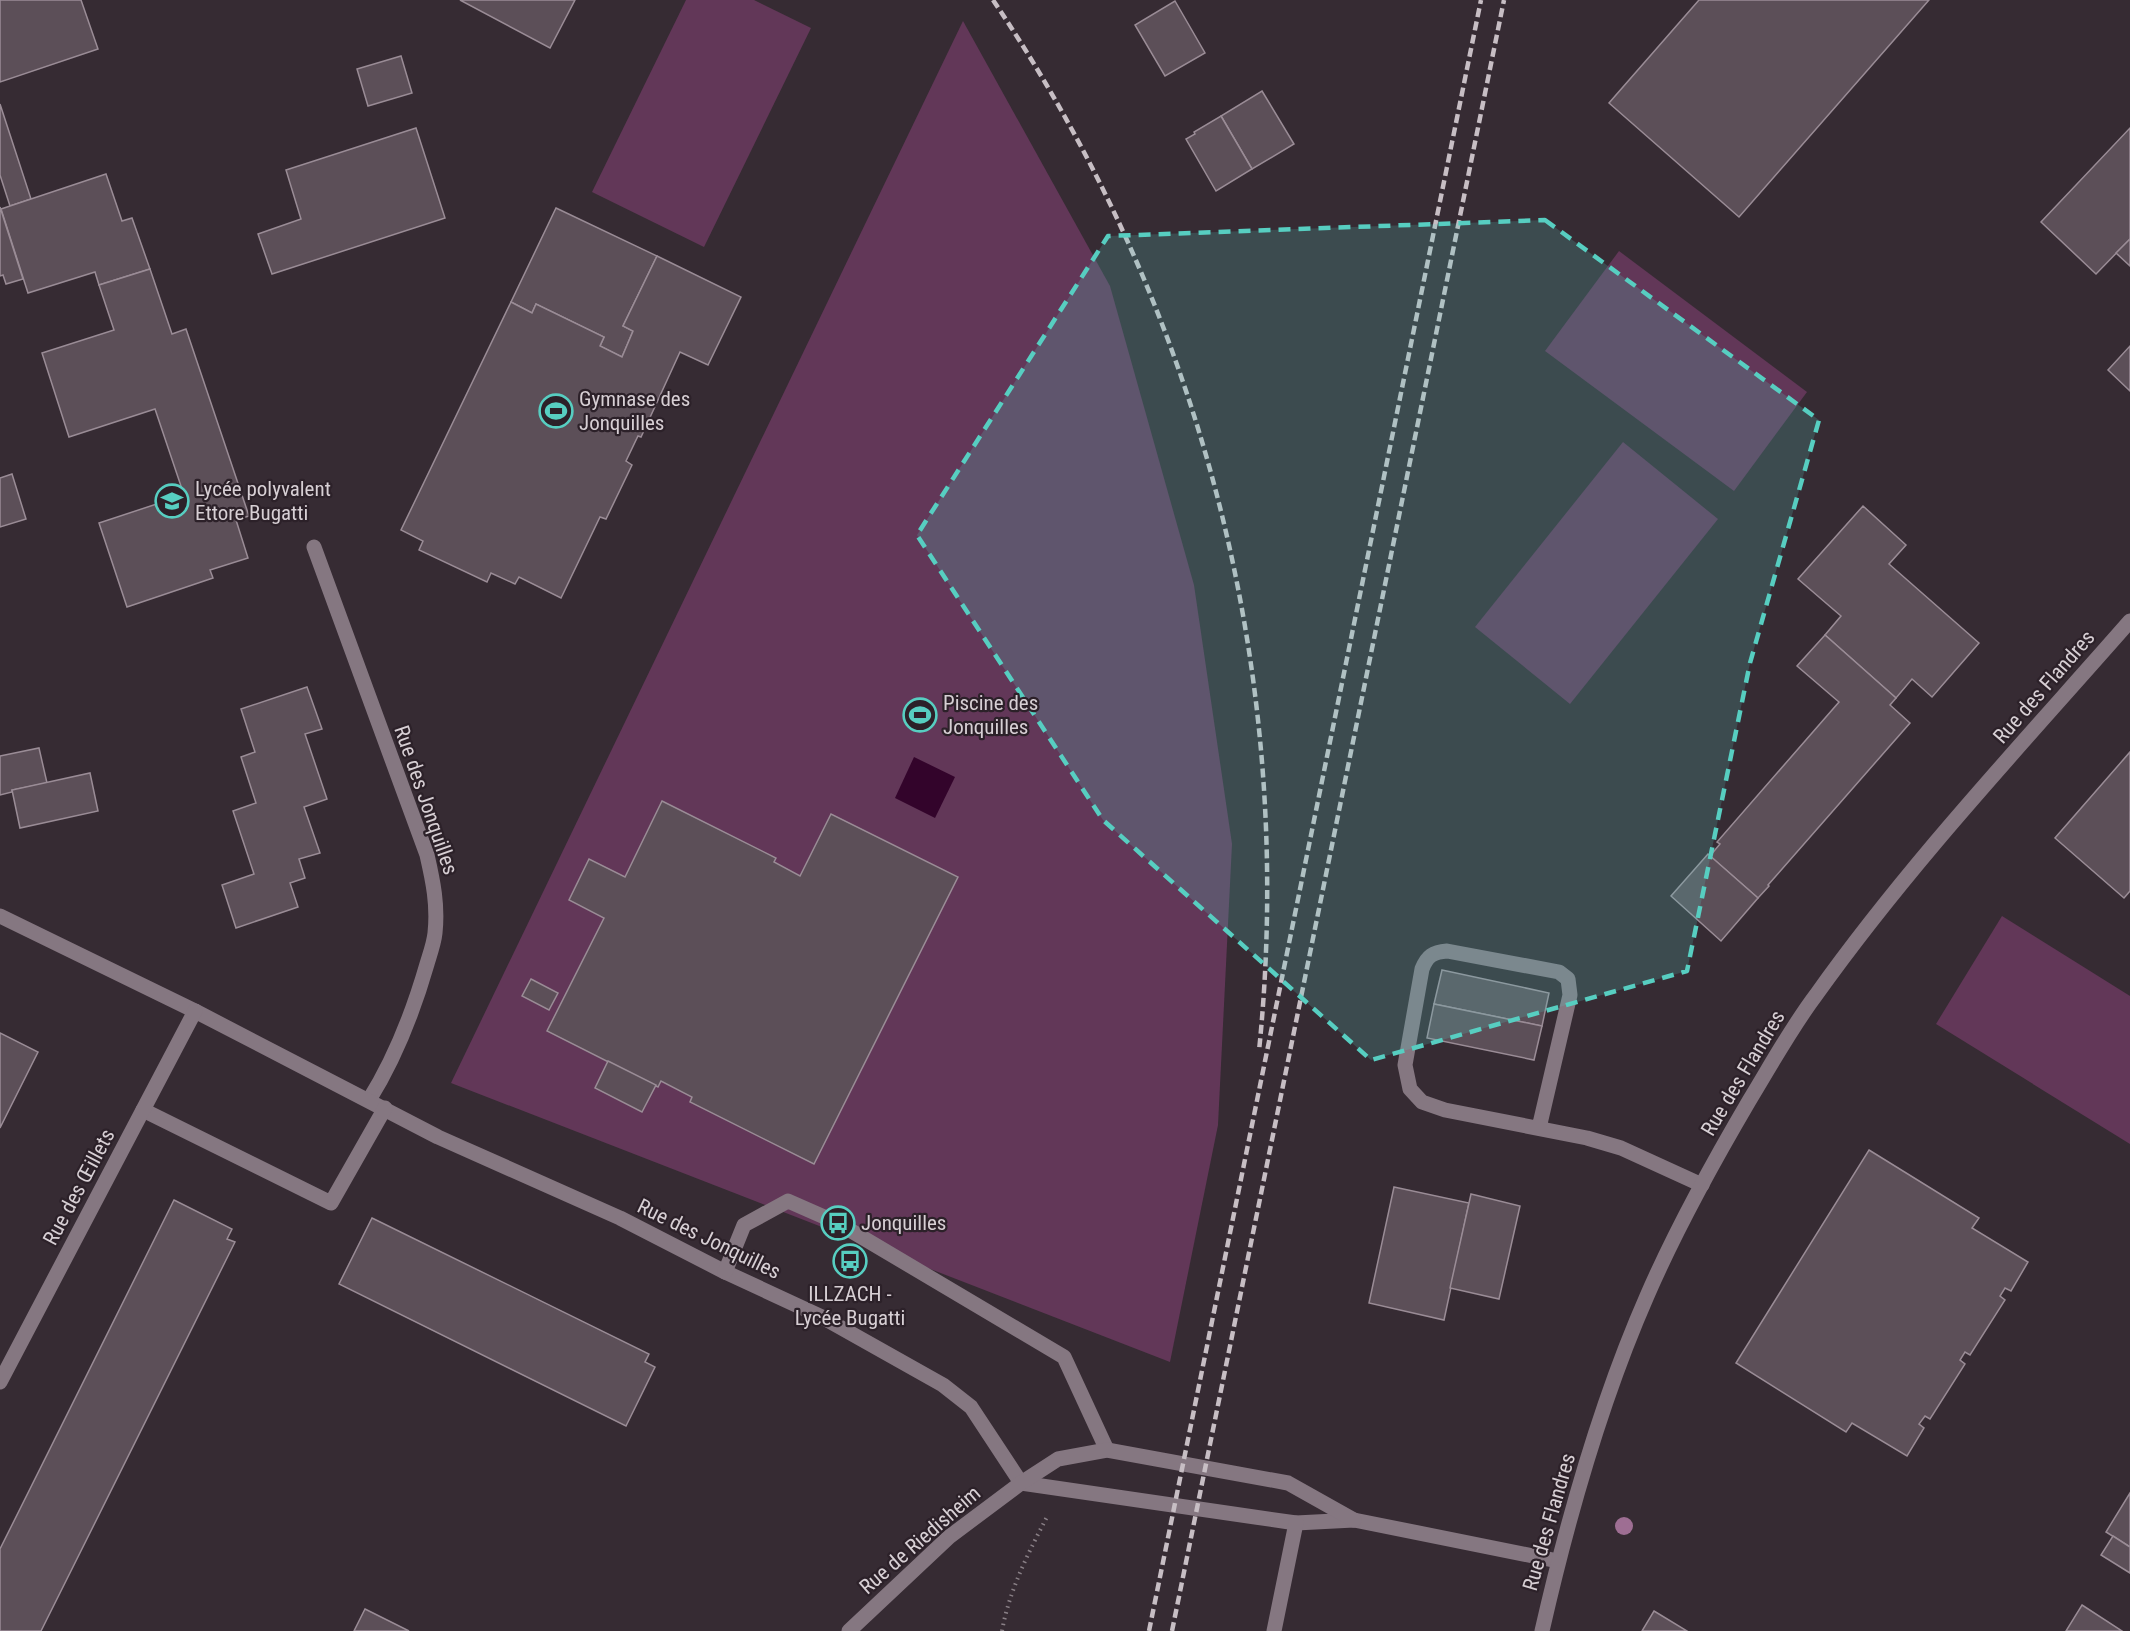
<svg xmlns="http://www.w3.org/2000/svg" width="2130" height="1631" viewBox="0 0 2130 1631" font-family="'Roboto Condensed',sans-serif">
<style>
.green{fill:#623758}
.water{fill:#33042b}
.building{fill:#5c4f58;stroke:#9a8c96;stroke-width:1.5}
.lines{fill:none;stroke-linecap:round;stroke-linejoin:round}
.path{stroke:#8a8087;stroke-width:4;stroke-dasharray:1.5 4.5;stroke-linecap:butt}
.minor{stroke:#857781;stroke-width:15}
.rail{stroke:#c7bec4;stroke-width:4.5;stroke-dasharray:9 4.5;stroke-linecap:butt}
.tree{fill:#9e6e93}
.marked{fill:#57cec1;fill-opacity:0.2;stroke:#57cec1;stroke-width:4.5;stroke-dasharray:12 8;stroke-linejoin:round}
.labels{text-anchor:middle;stroke-width:4.5;stroke-linejoin:round;paint-order:stroke}
.poi-label{font-size:21px;fill:#d7cfd4;stroke:#2c2129;text-anchor:start}
.street-label{font-size:21px;fill:#d7cfd4;stroke:#2c2129}
</style>
<rect width="100%" height="100%" fill="#362b33"/>
<g class="green">
<path d="M686 0H754L811 28 704 247 592 192Z"/>
<path d="M963 21 1110 286 1194 585 1232 844 1218 1125 1170 1362 451 1083Z"/>
<path d="M1619 251 1807 392 1734 491 1545 351Z"/>
<path d="M1623 442 1718 519 1570 704 1475 627Z"/>
<path d="M2002 916 2130 996V1144L1936 1024Z"/>
</g>
<path class="water" d="M914 757 955 777 935 818 895 798Z"/>
<g class="building">
<path d="M0 0H81L98 49 0 82Z"/>
<path d="M460 0H575L550 48Z"/>
<path d="M1699 0H1929L1739 217 1609 103Z"/>
<path d="M1175 1 1205 53 1165 76 1135 25Z"/>
<path d="M401 56 412 93 368 106 357 69Z"/>
<path d="M1262 91 1294 144 1252 169 1221 116Z"/>
<path d="M0 104 31 199 10 206 0 175Z"/>
<path d="M1221 116 1252 169 1216 191 1186 139 1195 134 1194 132Z"/>
<path d="M416 128 445 218 272 274 258 234 301 219 286 170Z"/>
<path d="M2130 128V239L2096 274 2041 222Z"/>
<path d="M106 174 122 221 132 218 150 269 99 285 95 272 28 293 1 209Z"/>
<path d="M0 207 23 279 6 284 3 275 0 276Z"/>
<path d="M556 208 657 256 623 326 633 331 622 357 600 346 604 337 536 304 532 313 511 302Z"/>
<path d="M2130 239V266L2116 253Z"/>
<path d="M657 256 741 297 708 365 680 352 641 437 638 436 626 461 632 465 606 519 600 517 561 598 519 577 515 584 491 573 487 582 419 550 423 541 401 530 511 302 532 313 536 304 604 337 600 346 622 357 633 331 623 326Z"/>
<path d="M150 269 172 334 186 329 249 516 236 520 248 558 210 570 213 578 127 607 99 523 184 495 155 409 69 437 42 353 114 330 99 285Z"/>
<path d="M2130 346V391L2108 370Z"/>
<path d="M12 474 26 519 0 527V478Z"/>
<path d="M1863 506 1906 545 1889 564 1979 643 1932 697 1912 679 1896 698 1825 635 1841 616 1798 579Z"/>
<path d="M1825 635 1896 698 1890 705 1910 723 1768 885 1769 886 1758 898 1710 856 1720 844 1717 842 1839 702 1797 666Z"/>
<path d="M307 687 322 729 305 734 327 799 304 807 320 853 299 859 305 878 290 883 298 907 236 928 222 885 254 874 233 811 256 803 241 757 255 752 241 709Z"/>
<path d="M39 748 47 783 12 790V792L0 795V756Z"/>
<path d="M2130 752V891L2124 898 2055 838Z"/>
<path d="M90 773 98 811 20 828 12 790Z"/>
<path d="M662 801 776 858 774 862 800 876 831 814 958 877 814 1164 690 1102 692 1097 661 1081 658 1087 547 1031 604 918 569 900 589 859 625 877Z"/>
<path d="M1708 854 1758 898 1721 941 1671 896Z"/>
<path d="M1442 970 1549 993 1542 1026 1434 1004Z"/>
<path d="M531 979 558 993 549 1010 522 996Z"/>
<path d="M1434 1004 1542 1026 1534 1060 1427 1038Z"/>
<path d="M0 1033 38 1052 0 1128Z"/>
<path d="M608 1061 656 1085 642 1112 595 1088Z"/>
<path d="M1869 1150 1979 1218 1972 1228 2028 1262 2011 1291 2005 1288 2000 1296 2005 1300 1970 1355 1965 1352 1960 1360 1965 1364 1930 1419 1925 1416 1919 1424 1924 1428 1907 1456 1852 1423 1846 1432 1736 1363Z"/>
<path d="M1394 1187 1469 1203 1444 1320 1369 1303Z"/>
<path d="M1471 1194 1520 1206 1499 1299 1450 1288Z"/>
<path d="M174 1200 232 1229 227 1239 235 1242 41 1631H0V1549Z"/>
<path d="M372 1218 649 1354 645 1362 655 1367 626 1426 339 1284Z"/>
<path d="M2130 1493V1547L2106 1532Z"/>
<path d="M2113 1536 2130 1547V1573L2101 1555Z"/>
<path d="M2082 1605 2122 1631H2066Z"/>
<path d="M365 1609 409 1631H354Z"/>
<path d="M1654 1611 1687 1631H1642Z"/>
</g>
<g class="lines">
<path class="path" d="M1002 1631C1009 1591 1029 1551 1048 1515"/>
<g class="minor">
<path d="M314 547 427 855C433 881 438 905 435 933 434 943 430 954 427 964 414 1009 394 1060 369 1100"/>
<path d="M0 916 195 1011 438 1137 620 1218 725 1272 822 1317 943 1385 971 1407 1021 1483"/>
<path d="M143 1110 331 1203 385 1108"/>
<path d="M1539 1128 1570 995 1568 979 1559 972 1447 951C1433 952 1427 956 1422 969L1405 1065 1410 1089 1422 1102 1445 1110 1587 1138 1621 1148 1702 1185"/>
<path d="M725 1272 744 1225 788 1201 838 1223 1064 1357 1107 1450"/>
<path d="M0 1382 195 1011"/>
<path d="M1021 1483 1296 1523 1354 1520 1558 1561"/>
<path d="M849 1631 949 1537 1021 1483 1058 1459 1107 1450 1288 1483 1354 1520"/>
<path d="M1274 1631 1296 1523"/>
<path d="M1542 1631C1568 1517 1600 1403 1647 1296 1676 1229 1712 1164 1749 1101 1771 1065 1791 1028 1816 995 1910 863 2023 743 2130 621"/>
</g>
<g class="rail">
<path d="M993 0C1202 310 1297 678 1259 1051"/>
<path d="M1149 1631 1481 0"/>
<path d="M1172 1631 1504 0"/>
</g>
</g>
<circle class="tree" cx="1624" cy="1526" r="9"/>
<path class="marked" d="M1545 220 1819 420 1750 663 1687 971 1371 1060 1103 820 917 535 1108 236Z"/>
<defs>
<symbol id="stadium-ring" viewBox="-11 -11 22 22"><circle r="9.5" fill="#2c2129" stroke="#57cec1" stroke-width="1.5"/><path d="M0-5a6.5 5 0 1 0 0 10a6.5 5 0 1 0 0-10ZM-3.5-1.8h7v3.6h-7Z" fill="#57cec1"/></symbol>
<symbol id="school-ring" viewBox="-11 -11 22 22"><circle r="9.5" fill="#2c2129" stroke="#57cec1" stroke-width="1.5"/><path d="M0-5L7-2L0 1L-7-2ZM-4 1L0 2.5L4 1V4Q0 6-4 4Z" fill="#57cec1"/></symbol>
<symbol id="bus-ring" viewBox="-11 -11 22 22"><circle r="9.5" fill="#2c2129" stroke="#57cec1" stroke-width="1.5"/><path d="M-5-6H5V4H4V6H2V4H-2V6H-4V4H-5ZM-3.5-4V0h7V-4ZM-3.5 1.2v1.5H-2V1.2ZM2 1.2v1.5H3.5V1.2Z" fill="#57cec1"/></symbol>
</defs>
<g fill-rule="evenodd">
<use href="#stadium-ring" x="537" y="392" width="38" height="38"/>
<use href="#school-ring" x="153" y="482" width="38" height="38"/>
<use href="#stadium-ring" x="901" y="696" width="38" height="38"/>
<use href="#bus-ring" x="819" y="1204" width="38" height="38"/>
<use href="#bus-ring" x="831" y="1242" width="38" height="38"/>
</g>
<g class="labels">
<g class="poi-label">
<text x="579" y="406">Gymnase des<tspan x="579" dy="24">Jonquilles</tspan></text>
<text x="195" y="496">Lycée polyvalent<tspan x="195" dy="24">Ettore Bugatti</tspan></text>
<text x="943" y="710">Piscine des<tspan x="943" dy="24">Jonquilles</tspan></text>
<text x="861" y="1230">Jonquilles</text>
<text x="850" y="1301" text-anchor="middle">ILLZACH -<tspan x="850" dy="24">Lycée Bugatti</tspan></text>
</g>
<g class="street-label">
<text transform="translate(2044 687) rotate(-49)" y="7">Rue des Flandres</text>
<text transform="translate(426 800) rotate(71)" y="7">Rue des Jonquilles</text>
<text transform="translate(1743 1073) rotate(-59)" y="7">Rue des Flandres</text>
<text transform="translate(79 1187) rotate(-62)" y="7">Rue des Œillets</text>
<text transform="translate(709 1239) rotate(26)" y="7">Rue des Jonquilles</text>
<text transform="translate(1549 1522) rotate(-74)" y="7">Rue des Flandres</text>
<text transform="translate(920 1540) rotate(-41)" y="7">Rue de Riedisheim</text>
</g>
</g>
</svg>
